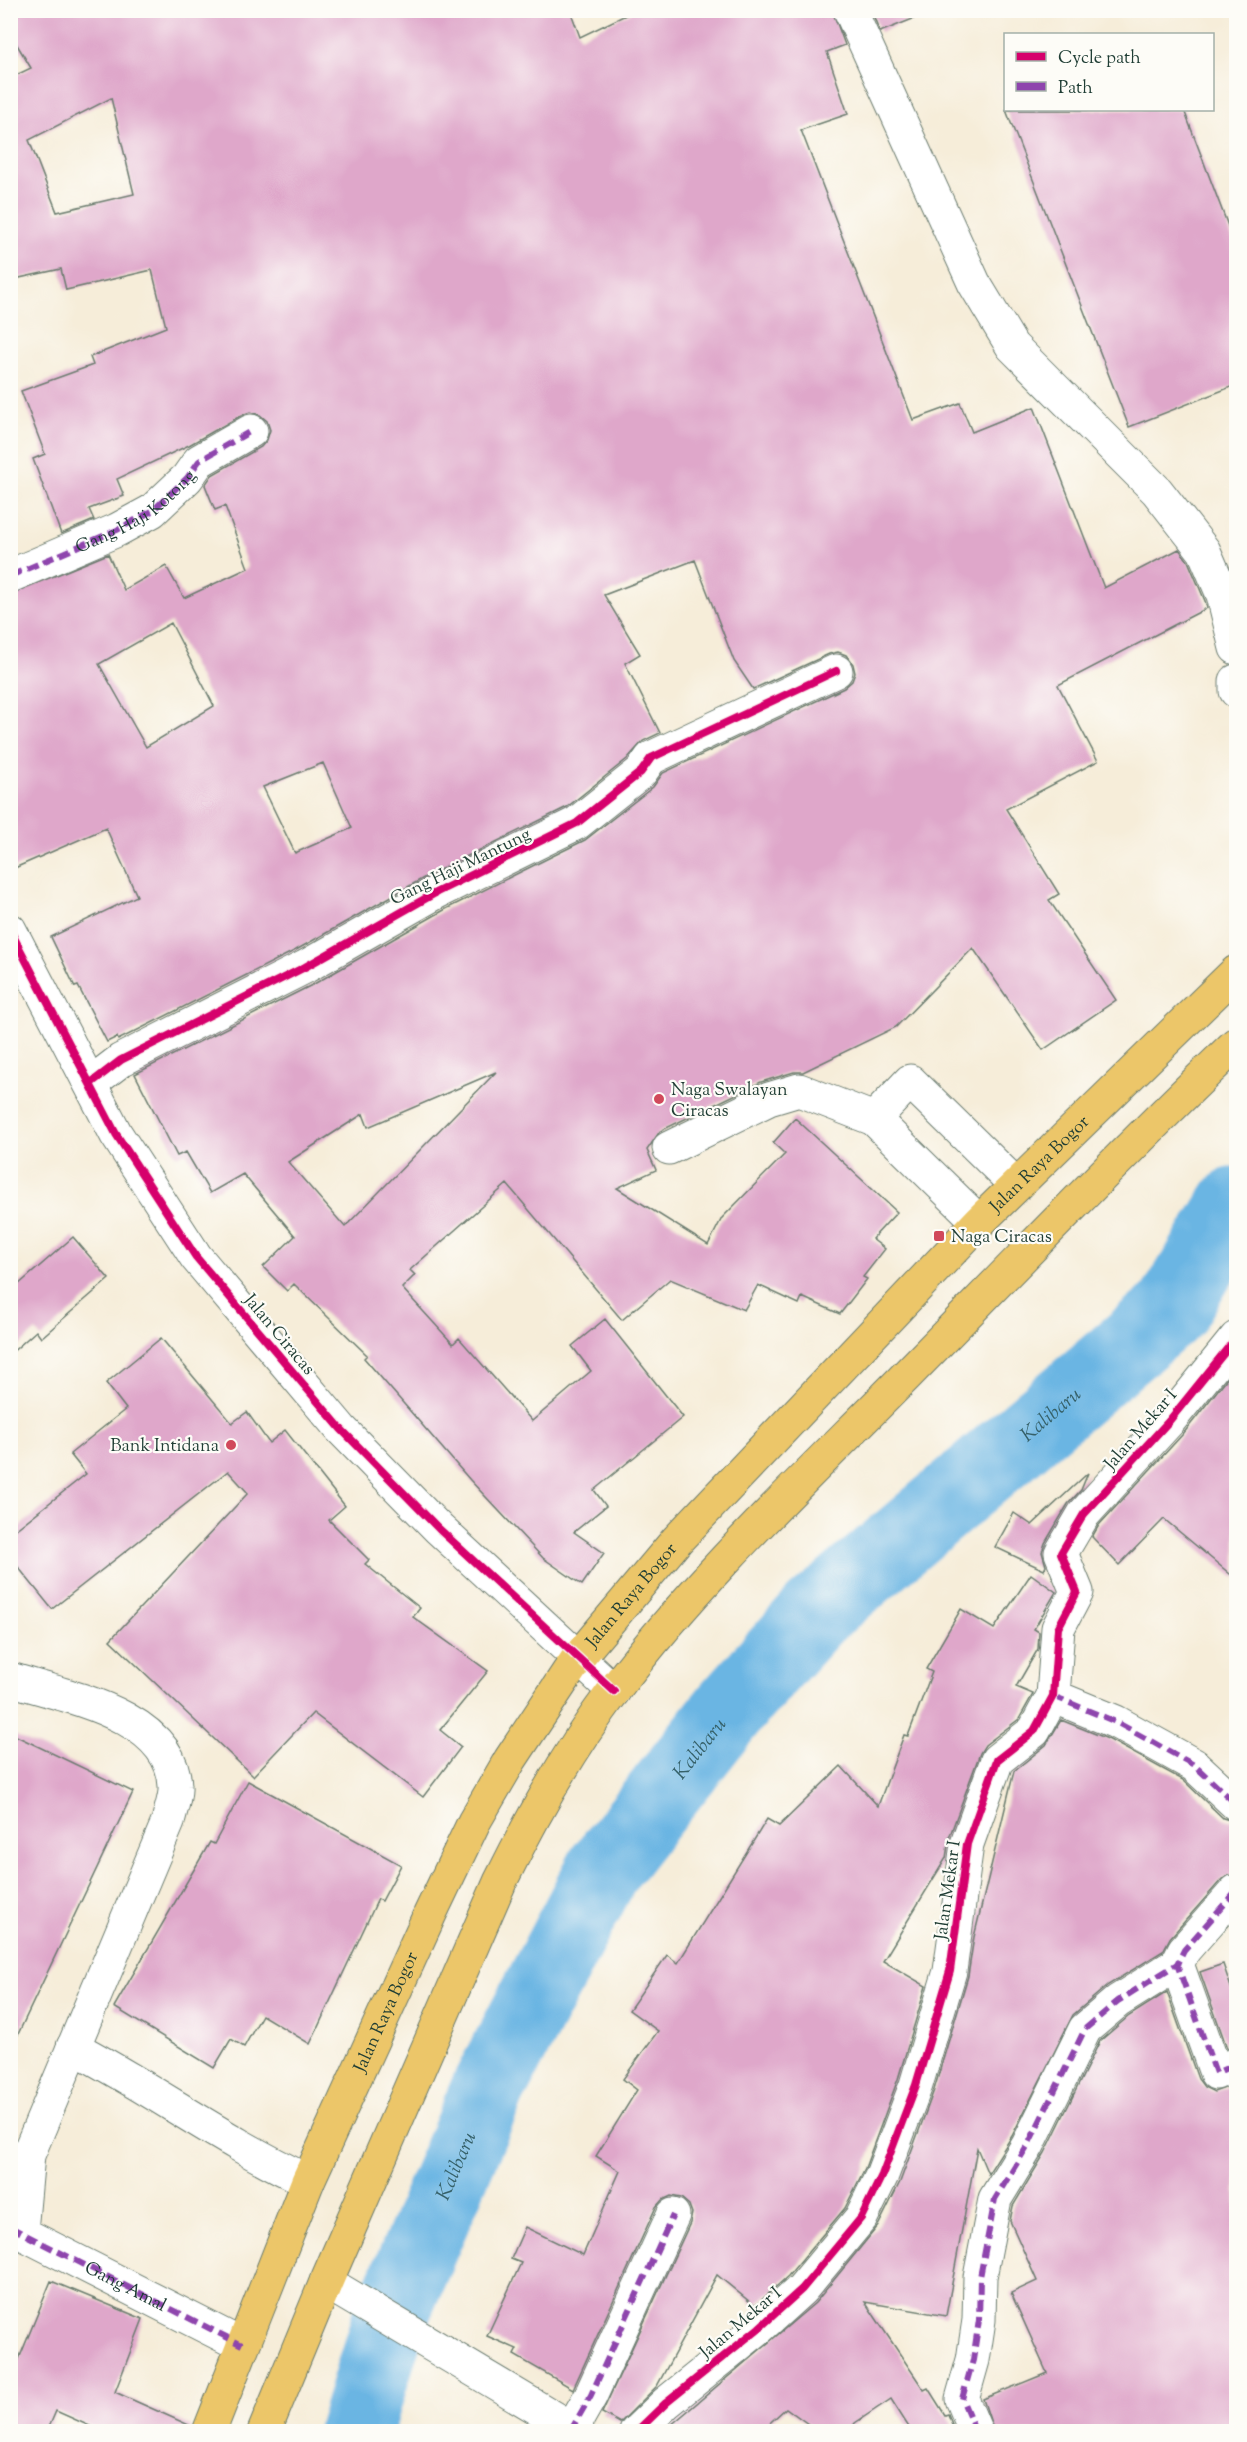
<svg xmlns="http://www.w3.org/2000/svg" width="1247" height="2442" viewBox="0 0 1247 2442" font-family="'Sorts Mill Goudy',serif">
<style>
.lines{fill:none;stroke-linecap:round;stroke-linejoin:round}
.river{stroke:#6bb5e3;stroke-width:75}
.building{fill:#dfa7ca;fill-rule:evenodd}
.minor-casing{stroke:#6a7b6e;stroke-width:35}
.highway-casing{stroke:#6a7b6e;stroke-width:35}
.minor{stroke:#fff;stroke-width:33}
.highway{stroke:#ecc669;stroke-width:33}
.quiet{stroke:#8e44ad;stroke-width:6;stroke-dasharray:12 6;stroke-linecap:butt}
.cycleway-casing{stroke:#fdfcf7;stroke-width:11}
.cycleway{stroke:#d6006c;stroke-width:8}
.poi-dot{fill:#d1495b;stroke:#fdfcf7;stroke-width:2}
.labels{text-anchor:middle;stroke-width:4.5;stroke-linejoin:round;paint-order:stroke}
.street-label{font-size:18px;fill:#1f3d34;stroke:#fdfcf7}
.poi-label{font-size:18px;fill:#1f3d34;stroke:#fdfcf7;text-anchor:start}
.water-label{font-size:20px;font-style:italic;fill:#366169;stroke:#fdfcf7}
</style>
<rect width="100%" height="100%" fill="#fdfcf7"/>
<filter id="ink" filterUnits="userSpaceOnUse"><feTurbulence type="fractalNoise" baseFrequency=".0167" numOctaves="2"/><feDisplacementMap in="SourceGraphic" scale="12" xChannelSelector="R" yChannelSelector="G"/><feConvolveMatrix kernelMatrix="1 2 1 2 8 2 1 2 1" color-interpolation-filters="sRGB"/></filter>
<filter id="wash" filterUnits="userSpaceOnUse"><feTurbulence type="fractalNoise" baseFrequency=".008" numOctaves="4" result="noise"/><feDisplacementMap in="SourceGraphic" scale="24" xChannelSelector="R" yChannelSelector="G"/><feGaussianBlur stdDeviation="1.35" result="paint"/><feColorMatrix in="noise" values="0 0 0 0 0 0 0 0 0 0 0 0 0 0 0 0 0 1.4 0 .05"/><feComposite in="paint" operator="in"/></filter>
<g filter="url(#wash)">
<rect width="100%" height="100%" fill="#f6edd9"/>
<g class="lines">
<path class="river" id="s1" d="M355 2432 388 2323 489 2087 604 1868 732 1706 815 1614 1172 1310 1236 1204"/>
</g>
<g id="blocks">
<g class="building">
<path d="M10 10H570L580 37 636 10H832L845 45 827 52 848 114 801 130 913 420 960 403 972 432 1034 407 1104 588 1179 549 1188 561 1205 601 1207 608 1058 685 1098 761 1006 809 1059 894 1049 900 1116 1000 1043 1050 973 948 896 1027 803 1072H794L761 1082 660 1131 647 1150 656 1170 617 1188 708 1245 722 1218 785 1154 773 1143 795 1118 897 1212 872 1239 885 1249 863 1277 867 1279 840 1314 802 1297 799 1304 758 1285 744 1310 670 1279 622 1320 507 1184 410 1270 415 1275 402 1288 453 1344 459 1338 532 1421 591 1371 572 1346 605 1319 683 1417 594 1490 606 1506 574 1532 604 1553 582 1585 543 1558 470 1480 364 1358 367 1355 294 1284 287 1291 263 1267 295 1236 243 1174 210 1193 186 1152 177 1156 135 1074 314 984 446 909 585 840 653 787 663 773 844 688 852 681 855 673 853 664 846 655 838 652 829 654 753 689 734 661 695 560 604 595 640 654 625 663 660 733 643 741 627 759 567 807 429 875 296 950 118 1040 117 1037 107 1042 78 986 75 987 51 937 137 896 106 828 10 870V594L108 554 124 590 166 566 184 598 248 568 225 506 215 510 205 485 212 475 261 447 267 440 270 430 267 421 260 415 250 412 242 415 189 445 117 479 124 496 89 509 94 520 61 534 33 459 45 454 21 391 93 365 90 357 166 327 152 270 66 290 61 269 10 280V78L31 68 10 33ZM111 98 134 194 57 212 29 140ZM171 623 214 706 146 747 99 664ZM323 763 352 828 295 853 263 787ZM496 1072 345 1227 288 1162 363 1114 368 1127Z"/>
<path d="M871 10H928V13L880 32Z"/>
<path d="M1006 110H1184L1236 247V385L1129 427Z"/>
<path d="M73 1237 109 1279 41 1338 36 1331 10 1354V1292Z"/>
<path d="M161 1338 232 1423 247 1412 269 1443 285 1430 345 1506 329 1520 369 1560 365 1564 420 1608 413 1617 488 1671 440 1730 461 1747 423 1797 313 1713 253 1776 110 1640 248 1493 228 1471 52 1609 10 1557V1534L86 1474 70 1454 126 1409 106 1383Z"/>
<path d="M1236 1367V1579L1164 1519 1119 1565 1092 1537 1099 1525 1183 1434Z"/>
<path d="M1088 1473 1081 1490 1068 1504 1045 1543 1042 1552 1046 1566 1044 1570 995 1547 1014 1513 1032 1525Z"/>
<path d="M1031 1574 1056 1592 1034 1629 1039 1632 1038 1649 1016 1687 1033 1694 1019 1719 985 1745 980 1753 949 1838 946 1858 883 1961 926 1986 898 2079 865 2168 845 2208 788 2276 755 2306 717 2275 657 2386 620 2423 602 2413 690 2223 692 2213 689 2205 681 2198 671 2196 662 2200 656 2207 573 2389 514 2355 517 2349 487 2336 521 2263 511 2259 525 2227 583 2255 620 2171 596 2156 637 2090 623 2079 658 2031 629 2010 667 1955 678 1963 767 1819 779 1826 841 1766 878 1806 904 1735 908 1736 932 1672 926 1669 961 1609 994 1629Z"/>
<path d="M1061 1720 1108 1739 1183 1780 1223 1818 1236 1822V1873L1222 1879 1170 1938 1163 1951 1108 1985 1073 2015 1012 2136 988 2174 977 2148 946 2316 865 2302 924 2390 928 2388 945 2415 948 2414 955 2432H907L910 2429 891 2399 855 2423 849 2432H819L786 2408 760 2432H663L815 2303 878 2226 900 2182 934 2090 968 1976 974 1937 1014 1771 1046 1745Z"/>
<path d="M10 1733 133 1792 10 2051Z"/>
<path d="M248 1781 401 1865 382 1901 378 1899 310 2044 262 2015 244 2047 231 2039 214 2068 114 2007 210 1842 214 1844Z"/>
<path d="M1223 1964 1236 2002V2045L1227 2048 1200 1972Z"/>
<path d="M1167 1992 1198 2079 1204 2087 1214 2092 1236 2084V2432H994L983 2399 1047 2373 1011 2293 1037 2281 1010 2221 1013 2206 1045 2153 1100 2041 1129 2016Z"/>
<path d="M51 2281 143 2319 115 2392 191 2426V2432H103L56 2411 47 2432H10V2381Z"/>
</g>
</g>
</g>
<g filter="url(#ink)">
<use href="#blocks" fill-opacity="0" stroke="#6a7b6e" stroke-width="1.5"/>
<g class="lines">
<defs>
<g id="minor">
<path d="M850 10 974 283 1012 346 1157 491 1204 551 1223 595 1236 648"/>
<path d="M10 576 117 530 152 511 187 478 199 461 251 431"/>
<path d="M1236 681V691"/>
<path d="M10 930 116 1134 196 1257 341 1429 439 1529 614 1691"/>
<path d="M91 1083 121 1060 305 967 437 892 577 823 641 772 651 758 836 671"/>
<path d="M874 1119 910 1081 1016 1185"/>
<path d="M669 1148 769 1099 799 1090 874 1119 979 1222"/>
<path d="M10 1679C64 1696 172 1714 175 1786 176 1797 170 1811 168 1822L28 2155 21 2231"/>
<path d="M1053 1696 1116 1722 1194 1765 1236 1804"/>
<path d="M1236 1891 1184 1950 1177 1964 1216 2073 1236 2064"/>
<path d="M73 2047C153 2089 226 2143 308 2181"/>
<path d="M10 2227 242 2345"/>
<path d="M326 2282 578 2432"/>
<path d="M570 2432 591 2395 673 2215"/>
<path d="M636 2432 666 2403 759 2328 802 2289 861 2218 882 2175 916 2085 950 1971 967 1844 997 1760 1034 1731 1053 1696 1058 1628 1077 1592 1061 1553 1084 1514 1169 1421 1236 1338"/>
<path d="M976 2432 962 2399 973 2360 979 2320 980 2277 995 2199 1028 2145 1085 2029 1118 2001 1177 1964"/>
</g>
<g id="highway">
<path id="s2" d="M209 2432 308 2181 430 1914 474 1822 510 1760 577 1659 677 1540 979 1222 1236 972"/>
<path d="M264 2432 326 2282 500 1882C533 1815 570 1749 615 1689 699 1578 801 1482 899 1383 1011 1269 1121 1154 1236 1044"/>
</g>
</defs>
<use href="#minor" class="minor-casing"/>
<use href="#highway" class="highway-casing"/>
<use href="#minor" class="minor"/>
<use href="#highway" class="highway"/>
<g class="quiet">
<path id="s3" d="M10 576 117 530 152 511 187 478 199 461 251 431"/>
<path d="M1053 1696 1116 1722 1194 1765 1236 1804"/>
<path d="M1236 1891 1184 1950 1177 1964 1216 2073 1236 2064"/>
<path id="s4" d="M10 2227 242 2345"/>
<path d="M570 2432 591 2395 673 2215"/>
<path d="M976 2432 962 2399 973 2360 979 2320 980 2277 995 2199 1028 2145 1085 2029 1118 2001 1177 1964"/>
</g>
<defs>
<g id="cycleway">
<path d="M10 930 116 1134 196 1257 341 1429 439 1529 614 1691"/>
<path d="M91 1083 121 1060 305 967 437 892 577 823 641 772 651 758 836 671"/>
<path d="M636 2432 666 2403 759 2328 802 2289 861 2218 882 2175 916 2085 950 1971 967 1844 997 1760 1034 1731 1053 1696 1058 1628 1077 1592 1061 1553 1084 1514 1169 1421 1236 1338"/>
</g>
</defs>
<use href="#cycleway" class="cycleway-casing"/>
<use href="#cycleway" class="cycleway"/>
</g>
</g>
<g class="poi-dot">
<circle cx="659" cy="1099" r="6"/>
<rect x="933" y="1230" width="12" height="12" rx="3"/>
<circle cx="231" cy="1445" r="6"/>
</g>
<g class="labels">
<g class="street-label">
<text dy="6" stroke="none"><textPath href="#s3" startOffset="142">Gang Haji Kotong</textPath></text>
<text transform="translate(460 866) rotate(-26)" y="6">Gang Haji Mantung</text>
<text dy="6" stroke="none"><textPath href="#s2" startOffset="1536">Jalan Raya Bogor</textPath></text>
<text transform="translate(280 1334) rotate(50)" y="6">Jalan Ciracas</text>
<text transform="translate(1140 1429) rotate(-49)" y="6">Jalan Mekar I</text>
<text dy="6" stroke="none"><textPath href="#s2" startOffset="942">Jalan Raya Bogor</textPath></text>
<text transform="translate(947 1890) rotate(-82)" y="6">Jalan Mekar I</text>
<text dy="6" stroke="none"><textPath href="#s2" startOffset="456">Jalan Raya Bogor</textPath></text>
<text dy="6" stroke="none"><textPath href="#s4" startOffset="130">Gang Amal</textPath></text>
<text transform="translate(740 2322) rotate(-40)" y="6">Jalan Mekar I</text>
</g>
<g class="poi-label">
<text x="671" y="1095">Naga Swalayan<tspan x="671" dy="21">Ciracas</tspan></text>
<text x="951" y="1242">Naga Ciracas</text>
<text x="219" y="1451" text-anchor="end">Bank Intidana</text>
</g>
<g class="water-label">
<text dy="7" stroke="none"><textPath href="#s1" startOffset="1257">Kalibaru</textPath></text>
<text dy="7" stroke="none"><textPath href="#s1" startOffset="771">Kalibaru</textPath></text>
<text dy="7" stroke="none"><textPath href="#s1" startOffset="285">Kalibaru</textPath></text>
</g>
</g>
<rect width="1247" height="2442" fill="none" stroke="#fdfcf7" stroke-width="36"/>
<rect x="1004" y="33" width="210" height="78" fill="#fdfcf7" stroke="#a4b0a9" stroke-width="1.5"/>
<rect x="1016" y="52" width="30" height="9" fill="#d6006c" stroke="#a4b0a9" stroke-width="1.5"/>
<text x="1058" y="63" font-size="18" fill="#1f3d34">Cycle path</text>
<rect x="1016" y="82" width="30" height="9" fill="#8e44ad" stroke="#a4b0a9" stroke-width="1.5"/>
<text x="1058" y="93" font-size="18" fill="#1f3d34">Path</text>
</svg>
